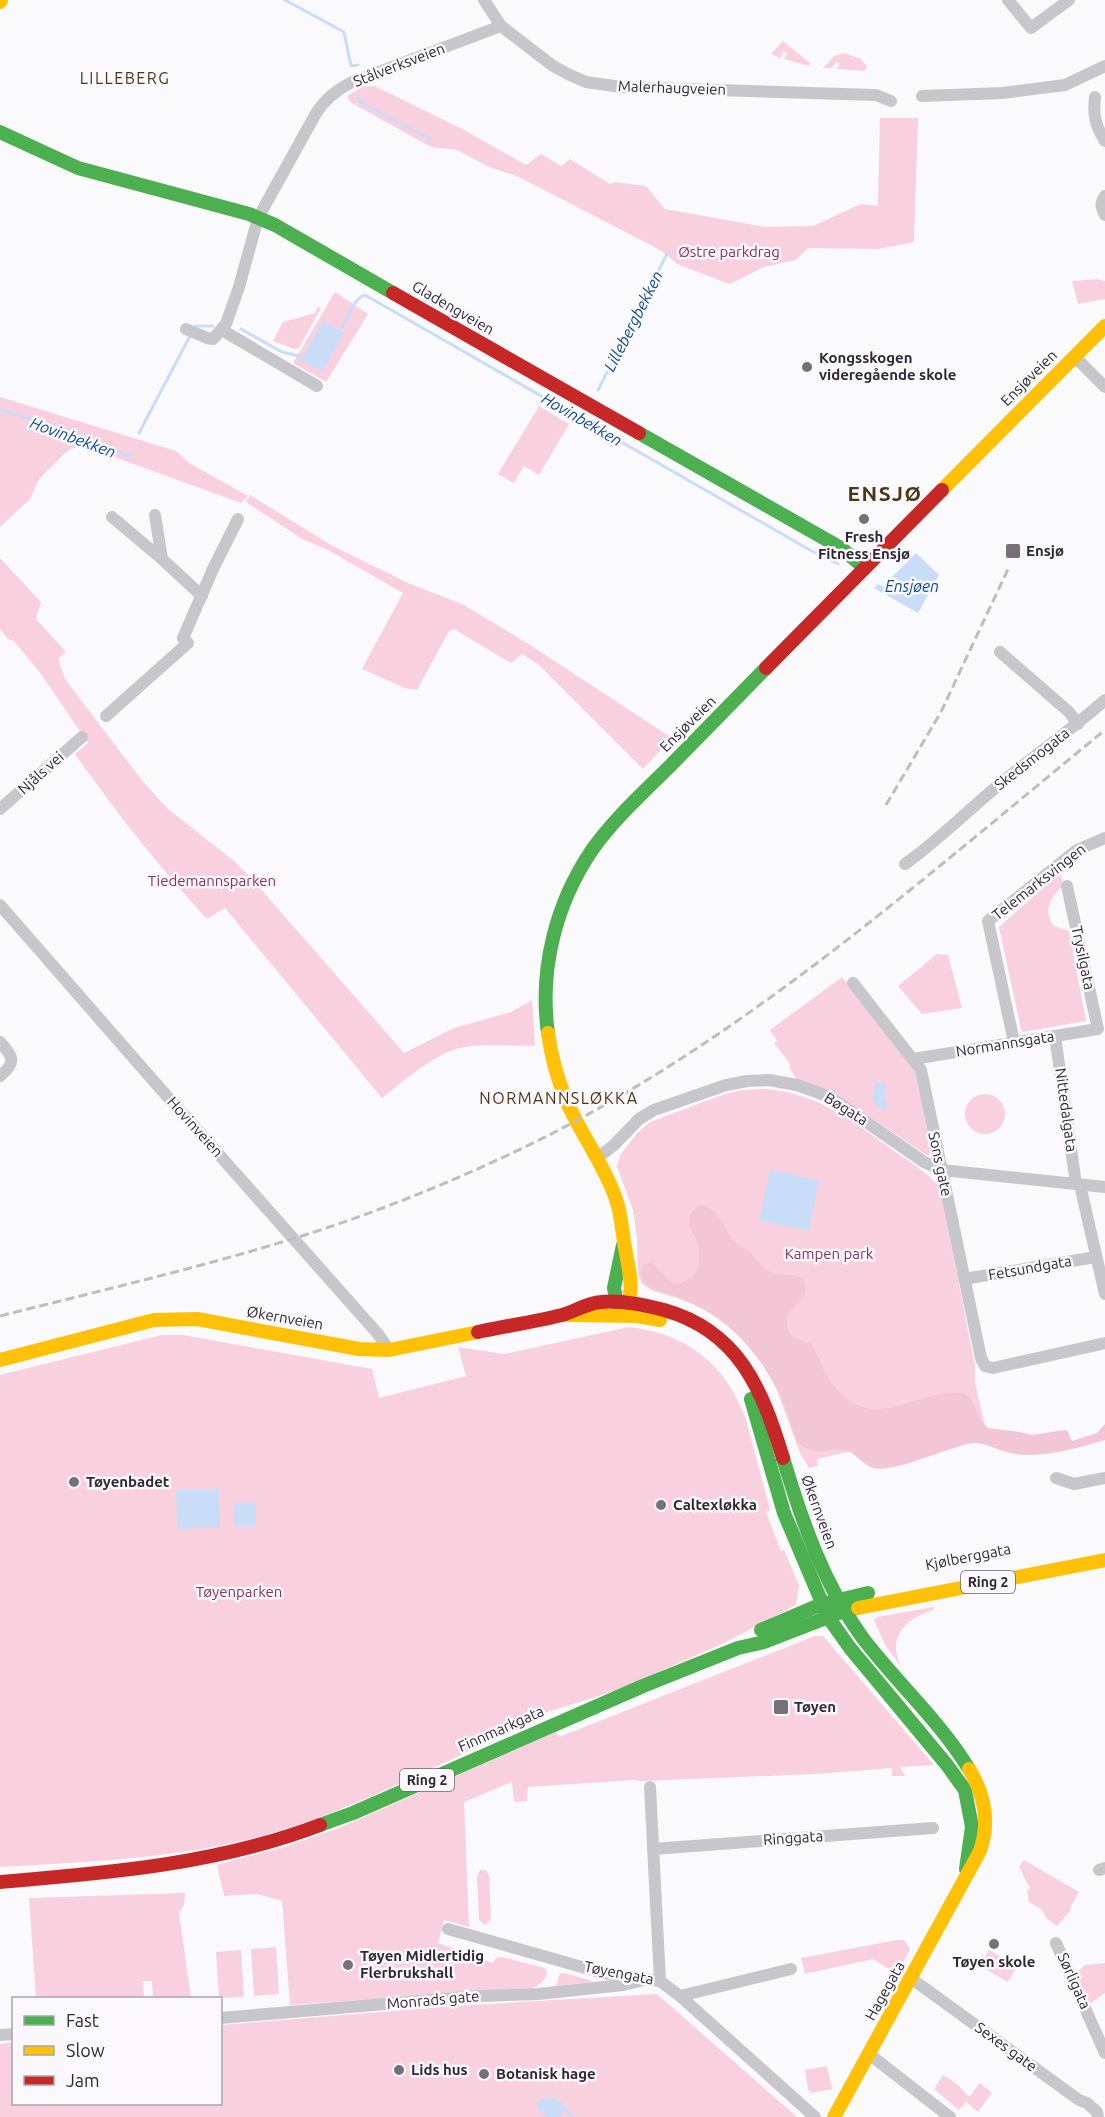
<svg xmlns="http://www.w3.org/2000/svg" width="1105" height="2117" viewBox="0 0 1105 2117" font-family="Ubuntu,sans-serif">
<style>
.green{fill:#f9d0de}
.forest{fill:#f3c6d6}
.water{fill:#c9ddf8}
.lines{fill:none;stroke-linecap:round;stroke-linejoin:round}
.stream{stroke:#c9ddf8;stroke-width:3}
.street{stroke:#c7c7cb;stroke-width:12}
.fast{stroke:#4caf50;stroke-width:14}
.slow{stroke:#ffc107;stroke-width:14}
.jam{stroke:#c62828;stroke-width:14}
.rail{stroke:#bebdc0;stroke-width:3;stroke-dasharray:9 4.5;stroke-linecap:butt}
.poi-dot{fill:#757179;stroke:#faf8fd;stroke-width:2}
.labels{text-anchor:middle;stroke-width:5;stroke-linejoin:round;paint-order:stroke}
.shield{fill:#faf8fd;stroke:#6b6670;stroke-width:1.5}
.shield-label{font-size:14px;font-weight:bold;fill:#2e2833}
.street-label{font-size:15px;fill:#2e2833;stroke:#faf8fd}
.park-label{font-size:15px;fill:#8f3056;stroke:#faf8fd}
.poi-label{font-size:15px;font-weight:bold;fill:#2e2833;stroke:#faf8fd;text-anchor:start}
.neighbourhood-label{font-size:16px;letter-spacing:1.5px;fill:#4d3713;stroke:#faf8fd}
.water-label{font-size:16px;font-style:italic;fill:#0e4b93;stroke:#faf8fd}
.district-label{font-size:21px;font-weight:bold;letter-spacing:1.5px;fill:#4d3713;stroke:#faf8fd}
</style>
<rect width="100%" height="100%" fill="#faf9fc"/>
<g class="green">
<path d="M783 41 810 63 809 66 784 59 787 53 784 51 780 58 771 54Z"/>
<path d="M844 53 861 59 867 67 864 71 837 69 840 64 836 62 832 68H823L834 56Z"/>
<path d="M375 86 466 131 526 165 541 154 561 166 570 159 610 184 615 182 646 186 665 209 766 227 813 226 861 204 878 206 880 118H918L914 242 878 249 808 248 796 260 764 267 730 284 679 265 660 250 519 177 489 167 457 150 431 147 350 102 347 96 362 87Z"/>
<path d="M1097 279 1105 281V299L1078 304 1072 281Z"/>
<path d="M335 292 368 314 326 382 293 363Z"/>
<path d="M318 307 321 308 299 348 294 349 273 341 283 322 315 313Z"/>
<path d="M0 397 176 451 189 463 248 496 241 503 84 446 70 449 63 455 39 479 30 499 0 527Z"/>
<path d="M539 406 569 424 539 475 524 466 514 483 498 474Z"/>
<path d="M250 495 331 545 408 583 462 604 527 643 672 738 643 769 539 665 522 654 511 663 454 629 449 631 417 690 405 688 362 669 403 593 328 550 302 539 246 502Z"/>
<path d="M0 558 41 602 36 619 66 652 58 659 65 679 140 778 168 809 234 861 252 879 404 1053 454 1028 511 1012 532 1000 535 1046C512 1046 487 1044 465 1047 437 1051 404 1081 382 1098L225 908 207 919C159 867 116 812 75 754L88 743 41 674 14 641 8 639 0 629Z"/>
<path d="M1060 873 1064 885C1051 896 1042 911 1054 926L1069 931 1086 1021 1023 1032 1021 1029 999 927Z"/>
<path d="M937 954 948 955 962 1008 922 1014 898 986Z"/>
<path d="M842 977 916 1074 932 1152 928 1156 840 1097 797 1080 789 1067 791 1065 774 1043 777 1041 770 1030Z"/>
<path d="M766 1089C819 1094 851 1120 893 1150 909 1162 928 1172 940 1188L975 1366V1383L986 1431 909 1447 847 1452 817 1459 818 1466 809 1468 800 1453 775 1385 762 1363 740 1337 728 1325 702 1308 677 1298 653 1291 642 1284 638 1274 637 1237 633 1210 617 1167 620 1155 638 1132 650 1122 725 1094 743 1090Z"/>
<circle cx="985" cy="1114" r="20"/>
<path d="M629 1327C686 1333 727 1365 746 1420L770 1510 766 1512 781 1551 784 1550 799 1585 796 1605 726 1642 618 1690 544 1713 488 1738 489 1742C412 1777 335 1818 253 1838 170 1859 85 1862 0 1867V1375L162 1335H183L372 1369 379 1398 466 1376 458 1347 504 1354Z"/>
<path d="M934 1607 933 1610C904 1619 885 1639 903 1669L885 1645 874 1620 877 1617Z"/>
<path d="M815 1636H823L934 1765 900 1767 905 1776H892V1768L816 1774 641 1781 634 1780 528 1787 527 1801 514 1802 512 1782 464 1802 469 1927 444 1920 438 1943 493 1963 496 1958 502 1957 544 1968 547 1971 546 1977 542 1982 534 1988H528L488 1990 433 1997 391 1998 290 2005 282 1901 257 1894 224 1896 217 1865 282 1848 339 1828 556 1732 559 1737Z"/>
<path d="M1024 1860 1079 1892 1070 1908 1071 1910 1057 1926 1046 1918 1042 1910 1029 1902 1027 1890 1030 1888 1019 1867Z"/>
<path d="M480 1870H486L489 1875 491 1919 485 1925 479 1920 477 1876Z"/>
<path d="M185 1893 184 1905 179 1913 191 1998H153L152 1981H143L144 1998H36L29 1898Z"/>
<path d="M897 1940H904L910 1949 897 1974 873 1959 805 1974 801 1958Z"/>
<path d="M276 1947 279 1994 254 1996 251 1949Z"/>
<path d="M241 1950 244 1997 219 1998 216 1952Z"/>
<path d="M989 1950 1017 1966 1008 1982 980 1966Z"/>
<path d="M1105 1963V1993L1088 2005 1075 1974 1085 1965Z"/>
<path d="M563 1973 590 1980 592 1982 556 1986 559 1975Z"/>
<path d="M657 1994 797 2117H0V2044L13 2042 14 2104H220L221 2025 455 2006Z"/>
<path d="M827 2066 832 2089 811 2093 808 2090 805 2070Z"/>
<path d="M943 2075 957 2084 969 2097 980 2083 992 2093 978 2112 966 2102 959 2110 934 2089Z"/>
</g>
<path class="forest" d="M698 1205C717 1203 724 1230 736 1242 740 1246 746 1249 750 1253 757 1259 762 1268 770 1272 777 1276 785 1274 793 1275 797 1276 802 1277 804 1282 811 1297 793 1306 787 1316 785 1337 795 1338 811 1344 819 1356 822 1370 831 1382 874 1439 910 1388 964 1393L972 1400 980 1420 988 1428 1020 1432 1031 1435 1065 1430H1067L1072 1441 1097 1433 1105 1424V1440C1077 1448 1045 1458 1015 1454 1001 1452 990 1444 976 1443 969 1443 961 1446 954 1448 934 1454 898 1469 879 1469 864 1469 857 1452 844 1450 831 1448 816 1456 804 1447 792 1439 791 1419 785 1406 756 1342 719 1307 650 1288 643 1282 639 1275 642 1266L652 1262 673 1283 679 1284C683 1282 688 1280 692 1277 705 1265 699 1239 689 1228L690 1215Z"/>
<g class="water">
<path d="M323 321 344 333 322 372 301 360Z"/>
<path d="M916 553 939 575 918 613 874 588 878 584 890 590 892 587 886 583Z"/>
<path d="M882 1081 886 1086 884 1096 888 1104 885 1109 877 1107 872 1099 875 1084Z"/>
<path d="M770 1170 819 1180 809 1231 759 1221Z"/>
<path d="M219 1489 220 1527 203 1528 202 1520V1528L178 1529 177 1522H184L177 1521 176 1490Z"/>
<path d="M256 1503V1527H235L234 1503Z"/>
<path d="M547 2097 557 2099 567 2108 560 2117H547L537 2109V2102Z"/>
</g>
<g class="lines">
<g class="stream">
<path d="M285 0 344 32 351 66 358 65"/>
<path d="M358 95 360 102 430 139"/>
<path d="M194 328 196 326H213"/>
<path d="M241 329 282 352 303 357"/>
<path d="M340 331C346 320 353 299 365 295L810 550 838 564"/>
<path d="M598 390 668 252"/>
<path d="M0 410C42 421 88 436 126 456L130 453"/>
<path d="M139 433 191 334"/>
<path d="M565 2110 574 2117"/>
</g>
<g class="street">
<path d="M484 0 501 26 553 66 570 75 586 82 621 87 876 95 891 101"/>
<path d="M1008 0 1031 28 1069 0"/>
<path d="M922 96 1003 93 1065 85 1105 66"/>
<path d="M1095 97C1093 115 1095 125 1105 141"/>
<path d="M1105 196C1100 203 1101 207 1105 215"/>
<path d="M186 329 207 338 213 339 226 324 239 287 258 218 315 115C324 100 336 90 352 82L501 26"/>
<path d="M222 330 317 386"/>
<path d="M1074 356 1105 387"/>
<path d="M155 515 162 559"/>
<path d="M112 517 162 559 202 596"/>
<path d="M183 638 213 569 238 519"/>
<path d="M1000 652 1069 712 1078 724"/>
<path d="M106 716 188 643"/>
<path d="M0 809 82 737"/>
<path d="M905 864C939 840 968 810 1000 784 1035 755 1071 730 1105 700"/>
<path d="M0 905 151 1078 378 1334 389 1350"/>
<path d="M853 983 921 1070 981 1358 985 1366 993 1368 1105 1343"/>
<path d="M1055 1036 1076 1184"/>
<path d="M0 1042C13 1057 17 1062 0 1076"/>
<path d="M1014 1042 988 921 1077 850 1105 838"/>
<path d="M913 1059 1098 1029 1067 886"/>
<path d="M597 1158 613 1146 639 1119 654 1110 726 1085 747 1081 769 1080 797 1085 830 1097 924 1162 942 1170 1105 1187"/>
<path d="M1080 1185 1105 1294"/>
<path d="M964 1279 1096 1257"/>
<path d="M1056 1478 1074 1484 1105 1478"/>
<path d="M650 1787 660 1981"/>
<path d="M653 1849 933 1828"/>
<path d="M1099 1870 1105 1868"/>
<path d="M448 1929 603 1973 660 1981 680 1996 815 2117"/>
<path d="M1056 1943 1105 2053"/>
<path d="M912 1979 1079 2100 1087 2103 1097 2112 1098 2117"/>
<path d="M680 1996 791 1969"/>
<path d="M220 2018 479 1996 538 1994 623 1985 644 1980"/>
<path d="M0 2035 14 2034"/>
<path d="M869 2054 950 2117"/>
</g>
<g class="fast">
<path d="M0 132 78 168 249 214 275 225 393 293"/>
<path d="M639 433 841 548 865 568"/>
<path d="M548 1033C539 969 556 903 592 850 614 819 643 793 670 766 702 733 734 701 766 668"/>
<path d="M619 1313 614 1288 623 1245"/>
<path d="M751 1399 784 1513 828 1617 850 1648 947 1765 965 1790 972 1827 966 1869"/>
<path d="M783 1458C802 1521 823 1583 862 1637 896 1682 940 1721 969 1769"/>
<path d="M761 1630 822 1604 868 1593"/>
<path d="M320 1825 353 1813 643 1686 738 1648 764 1642 844 1611 858 1608"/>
</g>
<g class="slow">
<path d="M0 2 1 0"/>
<path d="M942 490 1105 326"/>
<path d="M548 1033C551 1055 557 1078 566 1100 580 1133 604 1164 616 1199 622 1216 622 1235 626 1253 630 1276 636 1296 621 1315"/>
<path d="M567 1315 637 1316 660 1320"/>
<path d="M0 1360 154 1320 197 1319 359 1349 389 1350 478 1332"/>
<path d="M858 1608 1105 1560"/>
<path d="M834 2117 980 1851C990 1822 985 1795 969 1769"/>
</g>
<g class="jam">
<path d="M393 293 639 433"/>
<path d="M766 668 942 490"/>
<path d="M478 1332C506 1326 534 1322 562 1315 576 1311 587 1303 601 1302 622 1300 644 1305 664 1310 739 1331 762 1389 783 1458"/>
<path d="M0 1882C108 1873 218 1864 320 1825"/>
</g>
<g class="rail">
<path d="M886 805 941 712 1009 567"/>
<path d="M0 1316C103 1290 207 1266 308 1234 383 1210 456 1180 527 1146 741 1042 922 879 1105 730"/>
</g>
</g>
<g class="poi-dot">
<circle cx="807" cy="367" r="6"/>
<circle cx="864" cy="519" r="6"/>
<rect x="1005" y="543" width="16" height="16" rx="3"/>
<circle cx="74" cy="1482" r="6"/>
<circle cx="661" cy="1505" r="6"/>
<rect x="773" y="1699" width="16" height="16" rx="3"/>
<circle cx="994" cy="1944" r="6"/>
<circle cx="348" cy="1965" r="6"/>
<circle cx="399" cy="2070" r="6"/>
<circle cx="484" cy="2074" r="6"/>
</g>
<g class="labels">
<g class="shield">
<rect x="961" y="1571" width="54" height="22" rx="4.5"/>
<rect x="400" y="1769" width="54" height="22" rx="4.5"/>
</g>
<g class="shield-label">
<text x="988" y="1587">Ring 2</text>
<text x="427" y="1785">Ring 2</text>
</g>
<g class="street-label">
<text transform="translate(399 65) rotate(-21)" y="5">Stålverksveien</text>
<text transform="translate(672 88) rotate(2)" y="5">Malerhaugveien</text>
<text transform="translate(453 308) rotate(30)" y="5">Gladengveien</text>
<text transform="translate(1029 378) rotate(-45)" y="5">Ensjøveien</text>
<text transform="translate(688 724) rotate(-45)" y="5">Ensjøveien</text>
<text transform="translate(1032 759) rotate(-38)" y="5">Skedsmogata</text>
<text transform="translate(41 773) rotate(-42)" y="5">Njåls vei</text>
<text transform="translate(1039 882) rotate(-38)" y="5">Telemarksvingen</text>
<text transform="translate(1083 958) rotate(78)" y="5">Trysilgata</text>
<text transform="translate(1005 1044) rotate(-9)" y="5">Normannsgata</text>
<text transform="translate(846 1109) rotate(32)" y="5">Bøgata</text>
<text transform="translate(1066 1110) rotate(82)" y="5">Nittedalgata</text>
<text transform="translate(195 1127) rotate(48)" y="5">Hovinveien</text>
<text transform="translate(940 1164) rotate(78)" y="5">Sons gate</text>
<text transform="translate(1030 1268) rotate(-10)" y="5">Fetsundgata</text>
<text transform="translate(285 1318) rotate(10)" y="5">Økernveien</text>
<text transform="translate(819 1512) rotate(70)" y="5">Økernveien</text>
<text transform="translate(968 1557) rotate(-11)" y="5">Kjølberggata</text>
<text transform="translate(501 1729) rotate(-24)" y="5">Finnmarkgata</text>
<text transform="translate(793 1838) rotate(-4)" y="5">Ringgata</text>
<text transform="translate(619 1973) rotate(11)" y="5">Tøyengata</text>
<text transform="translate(1074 1981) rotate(66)" y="5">Sørligata</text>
<text transform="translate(885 1991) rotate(-61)" y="5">Hagegata</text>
<text transform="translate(433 2000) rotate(-5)" y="5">Monrads gate</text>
<text transform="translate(1006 2047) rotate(36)" y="5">Sexes gate</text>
</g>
<g class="park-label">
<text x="729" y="257">Østre parkdrag</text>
<text x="212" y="886">Tiedemannsparken</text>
<text x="829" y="1259">Kampen park</text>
<text x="239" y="1597">Tøyenparken</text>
</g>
<g class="poi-label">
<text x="819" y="363">Kongsskogen<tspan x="819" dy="17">videregående skole</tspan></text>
<text x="864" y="542" text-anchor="middle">Fresh<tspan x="864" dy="17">Fitness Ensjø</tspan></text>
<text x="1026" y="556">Ensjø</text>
<text x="86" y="1487">Tøyenbadet</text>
<text x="673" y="1510">Caltexløkka</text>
<text x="794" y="1712">Tøyen</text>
<text x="360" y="1961">Tøyen Midlertidig<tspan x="360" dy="17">Flerbrukshall</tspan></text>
<text x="994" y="1967" text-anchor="middle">Tøyen skole</text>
<text x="411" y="2075">Lids hus</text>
<text x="496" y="2079">Botanisk hage</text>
</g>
<g class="neighbourhood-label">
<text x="125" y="84">LILLEBERG</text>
<text x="559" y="1104">NORMANNSLØKKA</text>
</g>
<g class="water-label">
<text transform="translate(633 321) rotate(-63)" y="6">Lillebergbekken</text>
<text transform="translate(582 419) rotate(30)" y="6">Hovinbekken</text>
<text transform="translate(73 437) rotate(20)" y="6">Hovinbekken</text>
<text x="912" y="592">Ensjøen</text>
</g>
<g class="district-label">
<text x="885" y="501">ENSJØ</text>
</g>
</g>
<rect x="12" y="1997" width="210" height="108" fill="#faf8fd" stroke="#a8a5ac" stroke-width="1.5"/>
<rect x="24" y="2016" width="30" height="9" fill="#4caf50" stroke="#a8a5ac" stroke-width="1.5"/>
<text x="66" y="2027" font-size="18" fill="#2e2833">Fast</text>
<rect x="24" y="2046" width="30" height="9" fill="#ffc107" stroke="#a8a5ac" stroke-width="1.5"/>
<text x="66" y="2057" font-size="18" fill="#2e2833">Slow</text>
<rect x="24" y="2076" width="30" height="9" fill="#c62828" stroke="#a8a5ac" stroke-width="1.5"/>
<text x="66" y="2087" font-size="18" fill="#2e2833">Jam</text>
</svg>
